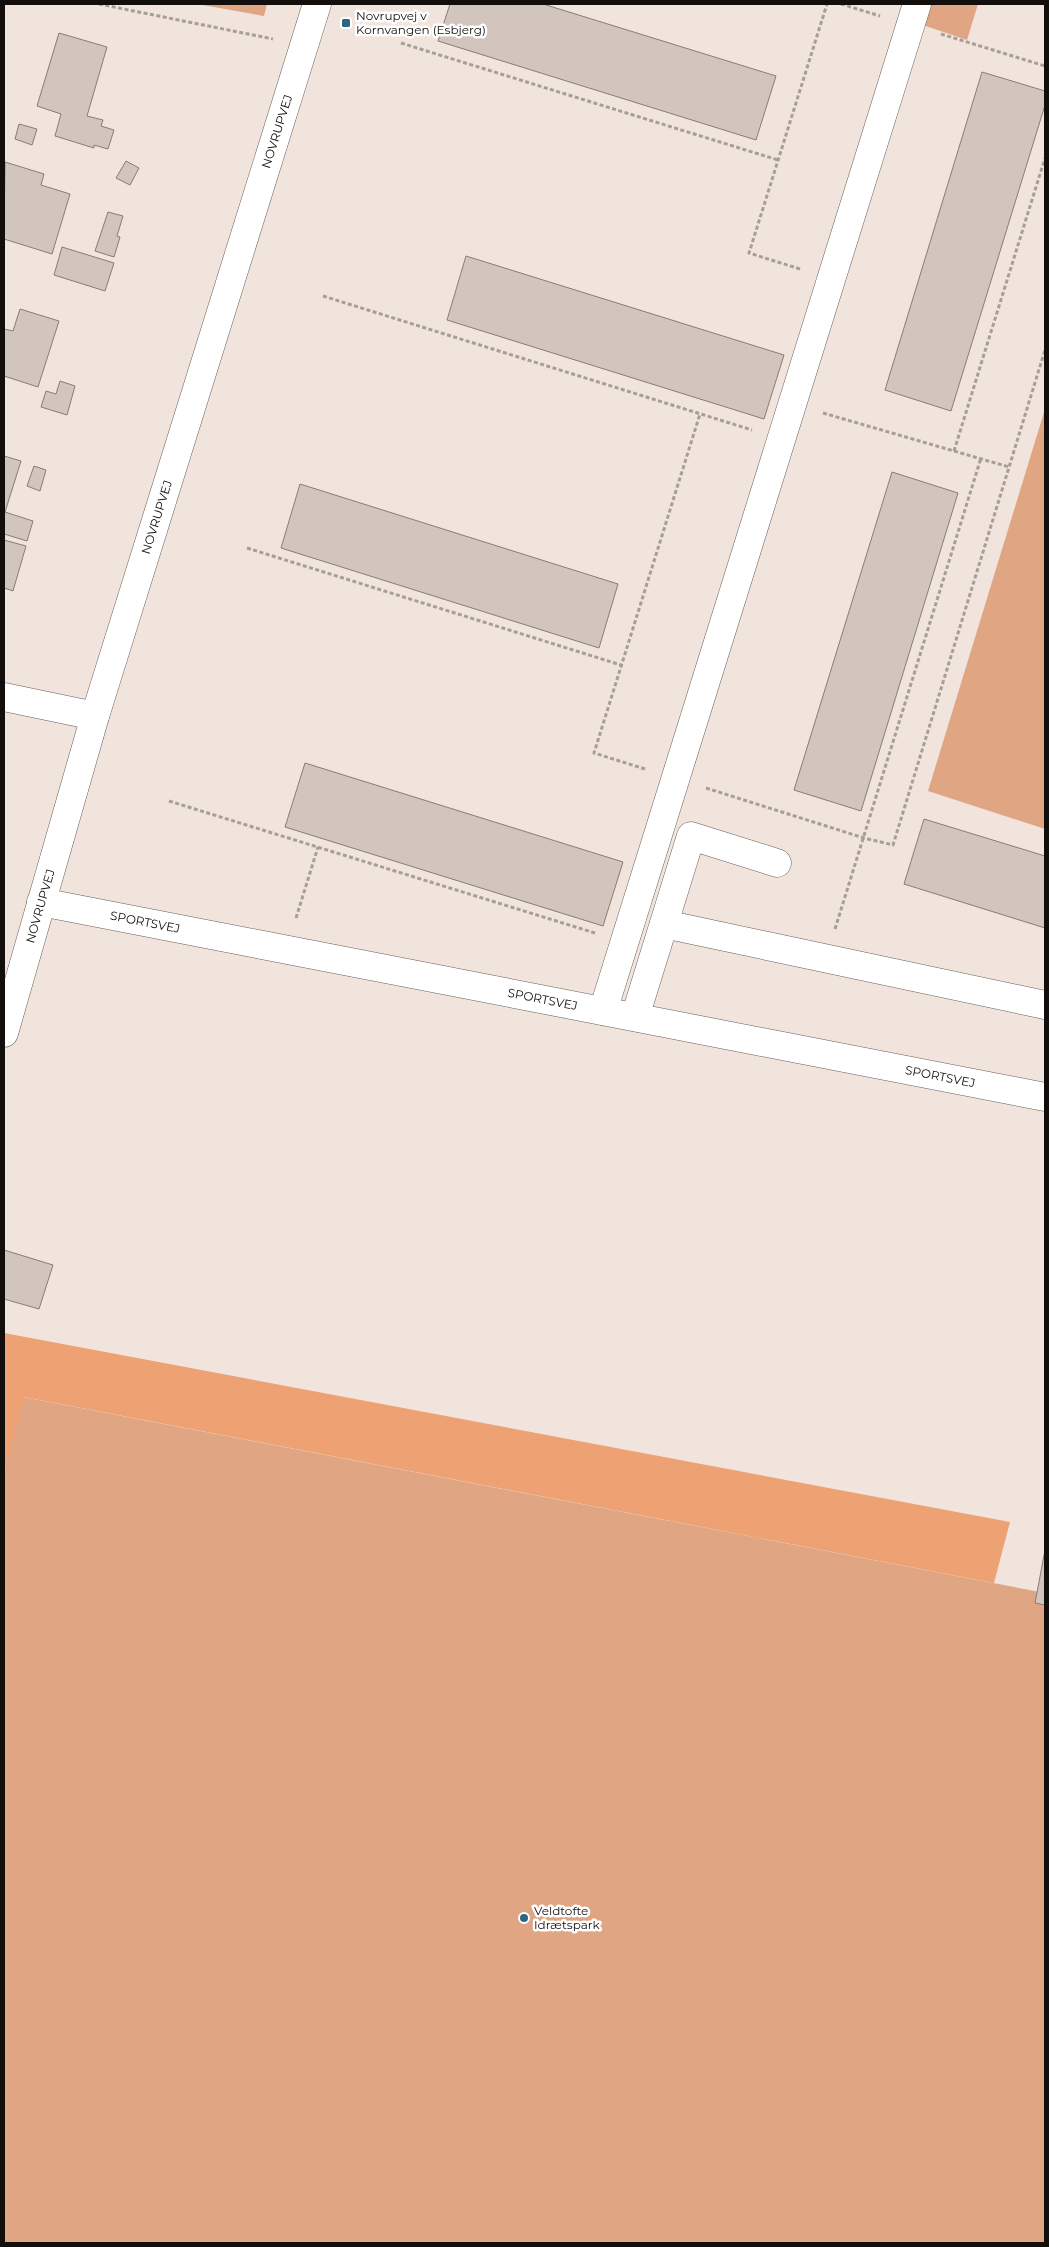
<svg xmlns="http://www.w3.org/2000/svg" width="1049" height="2247" viewBox="0 0 1049 2247" font-family="Montserrat,sans-serif">
<style>
.green{fill:#e0a583}
.forest{fill:#eea172}
.building{fill:#d1c5be;stroke:#887d76}
.lines{fill:none;stroke-linecap:round;stroke-linejoin:round}
.minor-casing{stroke:#675d57;stroke-width:29}
.path{stroke:#a79e98;stroke-width:3;stroke-dasharray:4 2.5;stroke-linecap:butt}
.minor{stroke:#fff;stroke-width:28}
.poi-dot{fill:#2e6580;stroke:#fff;stroke-width:2}
.labels{text-anchor:middle;stroke-width:5;stroke-linejoin:round;paint-order:stroke}
.poi-label{font-size:12px;fill:#120e0c;stroke:#fff;text-anchor:start}
.street-label{font-size:12px;fill:#120e0c;stroke:#fff}
</style>
<rect width="100%" height="100%" fill="#f0e4dd"/>
<g class="green">
<path d="M197 4H267L264 16Z"/>
<path d="M910 4H978L967 40 905 19Z"/>
<path d="M1045 409V829L928 791Z"/>
<path d="M23 1397 1045 1593V2243H4V1472Z"/>
</g>
<path class="forest" d="M4 1333 1010 1522 994 1583 24 1397 4 1472Z"/>
<g class="building">
<path d="M450 4H543L776 76 756 140 438 41Z"/>
<path d="M59 33 107 47 87 116 103 120 101 126 114 130 108 149 94 145V148L55 136 61 114 37 106Z"/>
<path d="M982 72 1045 91V105L951 411 885 390Z"/>
<path d="M19 124 37 129 32 145 15 139Z"/>
<path d="M126 161 139 168 130 185 116 178Z"/>
<path d="M5 162 44 174 41 185 70 194 52 254 4 239Z"/>
<path d="M108 212 123 216 117 236 120 237 114 257 95 251Z"/>
<path d="M62 247 114 263 105 291 54 275Z"/>
<path d="M466 256 784 355 764 419 447 320Z"/>
<path d="M20 309 59 321 38 387 4 376V329L13 331Z"/>
<path d="M60 381 75 386 67 415 41 407 46 391 56 394Z"/>
<path d="M4 456 21 461 5 512 33 521 27 541 4 534Z"/>
<path d="M34 466 46 470 40 491 27 486Z"/>
<path d="M892 472 958 493 861 811 794 790Z"/>
<path d="M300 484 618 584 599 648 281 548Z"/>
<path d="M4 540 26 546 13 591 4 588Z"/>
<path d="M305 763 623 862 603 926 285 827Z"/>
<path d="M924 819 1045 856V928L904 884Z"/>
<path d="M4 1250 53 1265 39 1309 4 1299Z"/>
<path d="M1045 1550V1605L1035 1603Z"/>
</g>
<g class="lines">
<defs>
<g id="minor">
<path d="M4 697 95 716"/>
<path id="s1" d="M41 902 1045 1097"/>
<path d="M664 924 1045 1005"/>
<path d="M603 1011 917 4"/>
<path d="M635 1017 691 836 777 863"/>
<path id="s2" d="M4 1033 95 716 317 4"/>
</g>
</defs>
<use href="#minor" class="minor-casing"/>
<g class="path">
<path d="M99 4 273 39"/>
<path d="M841 4 880 16"/>
<path d="M941 34 1045 66"/>
<path d="M401 43 778 160"/>
<path d="M800 269 749 253 827 4"/>
<path d="M323 296 752 430"/>
<path d="M823 413 1009 467"/>
<path d="M954 451 1045 158"/>
<path d="M247 548 621 665"/>
<path d="M645 769 594 753 700 414"/>
<path d="M706 788 864 838 893 845 1045 350"/>
<path d="M169 801 595 933"/>
<path d="M296 918 318 847"/>
<path d="M835 929 981 458"/>
</g>
<use href="#minor" class="minor"/>
</g>
<g class="poi-dot">
<rect x="341" y="18" width="10" height="10" rx="2.5"/>
<circle cx="524" cy="1918" r="5"/>
</g>
<g class="labels">
<g class="poi-label">
<text x="356" y="20">Novrupvej v<tspan x="356" dy="14">Kornvangen (Esbjerg)</tspan></text>
<text x="534" y="1915">Veldtofte<tspan x="534" dy="14">Idrætspark</tspan></text>
</g>
<g class="street-label">
<text dy="4" stroke="none"><textPath href="#s2" startOffset="942">NOVRUPVEJ</textPath></text>
<text dy="4" stroke="none"><textPath href="#s2" startOffset="538">NOVRUPVEJ</textPath></text>
<text dy="4" stroke="none"><textPath href="#s2" startOffset="132">NOVRUPVEJ</textPath></text>
<text dy="4" stroke="none"><textPath href="#s1" startOffset="106">SPORTSVEJ</textPath></text>
<text dy="4" stroke="none"><textPath href="#s1" startOffset="511">SPORTSVEJ</textPath></text>
<text dy="4" stroke="none"><textPath href="#s1" startOffset="916">SPORTSVEJ</textPath></text>
</g>
</g>
<rect width="1049" height="2247" fill="none" stroke="#120e0c" stroke-width="10"/>
</svg>
